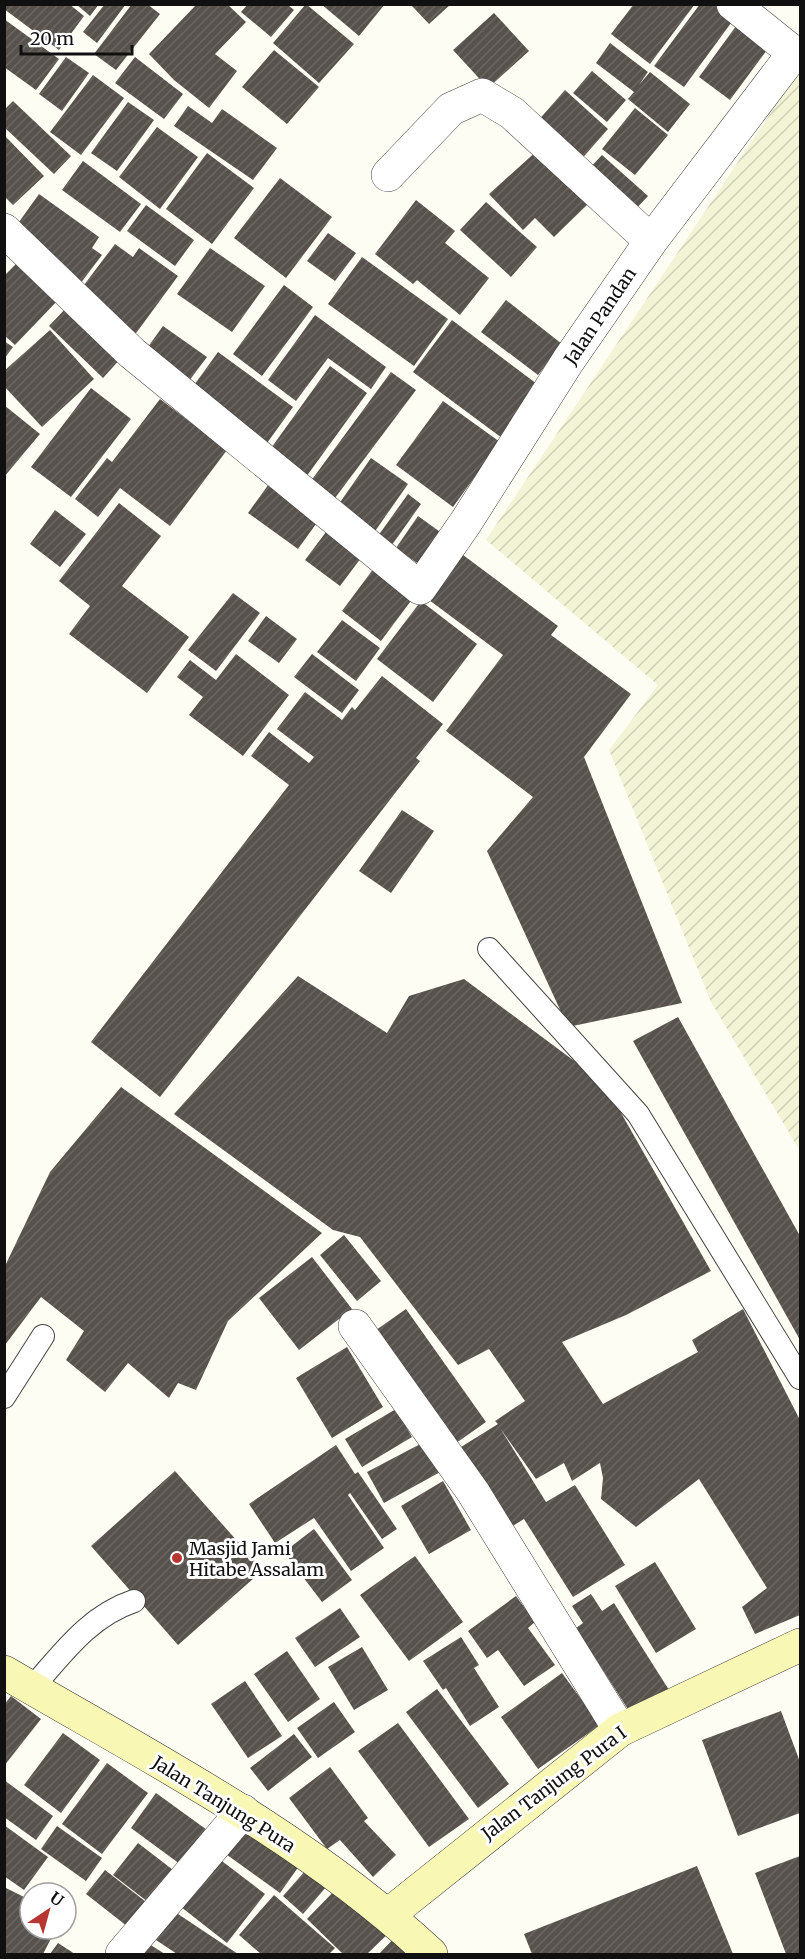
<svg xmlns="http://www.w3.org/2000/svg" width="805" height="1959" font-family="Merriweather,serif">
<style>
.farmland{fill:url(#farmland-furrows)}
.building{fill:url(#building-hatch)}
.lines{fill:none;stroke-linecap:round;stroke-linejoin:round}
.lane-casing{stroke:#434343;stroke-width:24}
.street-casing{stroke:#434343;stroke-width:34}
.secondary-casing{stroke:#323232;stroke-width:34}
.lane{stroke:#fff;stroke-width:22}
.street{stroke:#fff;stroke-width:33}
.secondary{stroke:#f9f7b4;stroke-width:33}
.poi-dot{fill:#b73631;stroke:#fff;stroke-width:2}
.labels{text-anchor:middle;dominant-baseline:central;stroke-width:6;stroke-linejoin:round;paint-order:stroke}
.street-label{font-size:18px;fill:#101010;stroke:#fff}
.poi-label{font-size:18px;fill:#101010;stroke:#fff;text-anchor:start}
</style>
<defs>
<pattern id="farmland-furrows" width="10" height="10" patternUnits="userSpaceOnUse" patternTransform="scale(1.5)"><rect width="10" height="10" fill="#f3f3d5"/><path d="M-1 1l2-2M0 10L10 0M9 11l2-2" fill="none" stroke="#cfcfb6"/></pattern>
<pattern id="building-hatch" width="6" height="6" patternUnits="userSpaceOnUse" patternTransform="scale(1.5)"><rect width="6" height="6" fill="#58524d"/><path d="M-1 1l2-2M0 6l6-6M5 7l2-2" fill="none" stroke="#6b6662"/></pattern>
</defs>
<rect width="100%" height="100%" fill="#fefdf4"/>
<path class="farmland" d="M800 69V1151L711 1002 609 750 658 685 486 540Z"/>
<path class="building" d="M4 4H69L84 16 59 50 4 9Z
M76 4H99L90 16Z
M105 4H126L97 43 83 32Z
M132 4H147L160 14 116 70 94 54Z
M197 4H227L246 22 215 54 237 71 209 108 174 80 149 54Z
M306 4 354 44 319 83 273 43Z
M321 4H385L359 36Z
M414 4H451L429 24 412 6Z
M634 4H695L650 64 611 34Z
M700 4H715L734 19 684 87 654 66Z
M247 5H288L294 10 271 37 241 12Z
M494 13 529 51 488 88 453 50Z
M4 19 59 59 36 90 4 67Z
M739 22 770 46 730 100 699 77Z
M610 43 648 72 639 85 650 72 690 104 668 132 628 99 634 92 596 63Z
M274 50 319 87 287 124 242 87Z
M66 57 89 73 62 111 39 94Z
M135 57 183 94 164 119 115 83Z
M592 71 626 100 607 122 573 93Z
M93 75 124 98 81 155 50 132Z
M565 90 608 129 579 162 536 123Z
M13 101 71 156 54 174 4 127V110Z
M128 102 154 120 117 171 91 153Z
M188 106 212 123 222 109 277 148 253 180 174 126Z
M635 108 668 135 635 175 602 149Z
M157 127 198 157 160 209 119 177Z
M4 135 44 176 13 205 4 196Z
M539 149 589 203 554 237 535 218 523 230 489 194Z
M207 153 254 188 212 244 166 209Z
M602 155 648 196 632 213 586 172Z
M83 161 141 204 120 232 62 190Z
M280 178 332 217 286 278 234 238Z
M39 194 99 237 92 248 102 255 77 288 62 277 69 269 14 229Z
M416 200 455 231 445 243 489 278 460 315 417 280 413 284 375 254Z
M486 202 537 247 511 277 460 230Z
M146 205 194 240 175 266 127 231Z
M328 233 356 253 335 281 307 261Z
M115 244 133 257 139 248 178 276 134 336 81 289Z
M210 248 265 286 232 332 177 294Z
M362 257 448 319 414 366 328 304Z
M20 260 60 298 15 345 4 335V276Z
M284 285 313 307 262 376 233 354Z
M506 300 562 344 538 375 481 332Z
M68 306 122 357 103 378 49 326Z
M315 315 386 367 371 389 328 358 296 401 268 380Z
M452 320 541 387 502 438 413 372Z
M163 326 207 357 183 389 140 358Z
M50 330 94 379 42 427 4 386V371Z
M4 341 13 347 4 359Z
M218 352 293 407 262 450 187 395Z
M330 366 367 393 306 477 269 451Z
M391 372 416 390 329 506 305 489Z
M91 388 131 419 71 497 31 467Z
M160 399 227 450 170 526 120 488 98 517 75 499 107 458 112 462Z
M443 401 500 442 453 507 396 465Z
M4 405 40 434 4 477Z
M371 458 408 484 371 537 334 511Z
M271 481 321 517 298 549 248 513Z
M408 494 421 504 387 552 373 543Z
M119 503 161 536 122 586 189 637 147 693 69 634 90 606 59 581Z
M55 510 86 534 60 567 30 544Z
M418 516 443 534 420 565 396 548Z
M326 532 361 558 340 586 305 560Z
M459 552 558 626 551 635 631 694 584 757 682 1003 568 1027 487 851 533 797 446 731 503 655 425 597Z
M374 568 413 598 381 641 342 611Z
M233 593 260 613 216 671 188 650Z
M421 601 477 644 433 702 377 659Z
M266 616 297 639 279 663 248 641Z
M342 620 380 648 356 681 317 652Z
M236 654 289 695 243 756 189 715 203 697 177 677 190 660 216 680Z
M312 654 359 690 342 713 294 677Z
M382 676 443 724 416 758 420 761 160 1097 91 1042 289 785 251 756 269 732 309 763 314 757 277 729 305 692 342 720 352 707 355 710Z
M402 810 434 831 391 893 359 871Z
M298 976 387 1033 409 996 464 979 604 1083 711 1271 626 1315 562 1342 603 1404 698 1352 692 1340 743 1309 800 1420V1615L755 1634 742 1607 767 1588 699 1479 636 1527 601 1499 603 1478 600 1463 572 1481 564 1463 536 1479 500 1428 546 1502 575 1485 625 1565 573 1597 524 1519 511 1527 461 1447 498 1424 495 1421 525 1401 489 1349 458 1365 360 1237 333 1230 174 1114Z
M678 1017 800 1236V1340L633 1041Z
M121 1087 322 1233 228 1321 196 1390 178 1383 169 1398 128 1363 105 1392 66 1360 84 1331 41 1297 5 1345V1266L50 1172Z
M344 1235 381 1281 357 1301 320 1255Z
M312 1257 352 1309 299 1350 259 1298Z
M406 1309 486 1422 449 1448 369 1335Z
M347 1347 383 1407 332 1438 296 1378Z
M396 1409 412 1437 362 1467 345 1439Z
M426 1441 442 1471 384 1503 367 1472Z
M336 1445 355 1474 358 1472 397 1529 382 1539 350 1493 348 1495 384 1548 351 1571 314 1518 275 1543 249 1504Z
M175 1471 263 1570 178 1645 91 1546Z
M443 1481 471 1530 429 1554 401 1506Z
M314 1529 352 1580 322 1602 284 1552Z
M415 1556 463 1622 409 1661 360 1595Z
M655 1562 696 1629 656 1653 615 1586Z
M591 1594 602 1611 614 1603 669 1690 631 1714 576 1628 583 1623 572 1606Z
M516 1596 535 1622 528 1628 555 1665 524 1686 498 1650 487 1658 468 1631Z
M340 1608 360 1637 315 1667 295 1638Z
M461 1637 479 1665 474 1668 499 1707 470 1726 446 1688 443 1690 423 1661Z
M362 1647 388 1690 354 1710 328 1667Z
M287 1651 320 1699 288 1722 254 1674Z
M562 1673 600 1725 538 1769 501 1717Z
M245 1681 282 1736 248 1758 211 1704Z
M437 1689 509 1784 478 1808 406 1712Z
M11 1696 41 1719 4 1766V1705Z
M334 1702 355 1732 318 1758 297 1728Z
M781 1711 800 1762V1813L738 1836 702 1740Z
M398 1723 469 1819 429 1847 358 1751Z
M63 1733 100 1760 61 1813 24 1785Z
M294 1734 312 1757 268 1791 250 1768Z
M107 1763 148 1793 102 1854 62 1824Z
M330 1767 368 1818 364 1821 396 1855 373 1877 340 1840 327 1849 289 1798Z
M4 1780 53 1816 36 1840 4 1817Z
M156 1793 214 1835 188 1870 131 1828Z
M248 1818 304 1859 280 1893 223 1852Z
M4 1825 48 1857 24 1890 4 1876Z
M57 1826 102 1858 86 1881 41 1849Z
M138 1843 177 1873 152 1905 113 1875Z
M214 1855 265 1894 227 1943 176 1903Z
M800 1856V1954H786L755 1873Z
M313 1862 333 1879 303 1914 283 1896Z
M697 1866 733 1954H532L524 1934Z
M105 1870 150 1905 132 1930 86 1894Z
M340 1885 389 1933 367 1954H343L307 1919Z
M4 1887 30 1900V1929H56L43 1954H10L4 1952Z
M274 1895 335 1948 329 1954H261L239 1935Z
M169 1908 238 1954H177L150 1936Z
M397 1935 418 1954H379Z
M141 1939 165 1954H131Z
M58 1943 75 1954H50Z"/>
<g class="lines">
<g class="lane-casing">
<path id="lane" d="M489 949 638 1114 800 1378
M4 1397 43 1336
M32 1688C63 1653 89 1616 134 1601"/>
</g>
<g class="street-casing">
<path id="street" d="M733 4 794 53 800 52
M388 175 451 109 482 95 512 113 651 241
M4 230 132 353 420 588 466 522 568 361 651 241 794 53
M355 1326 473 1492 620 1730
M122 1954 243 1811"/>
</g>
<g class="secondary-casing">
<path id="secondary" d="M4 1672C151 1758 306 1837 431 1954
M388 1915 620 1730 800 1645"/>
</g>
<use href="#lane" class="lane"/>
<use href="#street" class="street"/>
<use href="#secondary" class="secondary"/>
</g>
<circle class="poi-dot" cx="177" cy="1558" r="6"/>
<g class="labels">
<g class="street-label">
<text transform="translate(600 316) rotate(-56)">Jalan Pandan</text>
<text transform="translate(554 1783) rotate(-37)">Jalan Tanjung Pura I</text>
<text transform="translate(224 1804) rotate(32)">Jalan Tanjung Pura</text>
</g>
<g class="poi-label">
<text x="189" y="1548">Masjid Jami<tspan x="189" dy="21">Hitabe Assalam</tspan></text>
</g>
</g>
<rect width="805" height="1959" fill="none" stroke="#101010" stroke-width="12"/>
<g transform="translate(48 1911) rotate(36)"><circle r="28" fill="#ffffff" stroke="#9f9f9f" stroke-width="1.5"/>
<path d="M0-4.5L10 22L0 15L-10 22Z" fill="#b73631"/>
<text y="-9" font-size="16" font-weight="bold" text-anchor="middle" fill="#101010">U</text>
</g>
<path d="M21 45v9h111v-9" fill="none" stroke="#101010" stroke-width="3"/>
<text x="30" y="45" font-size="18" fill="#101010" stroke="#ffffff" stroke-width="4.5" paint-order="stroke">20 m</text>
</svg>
